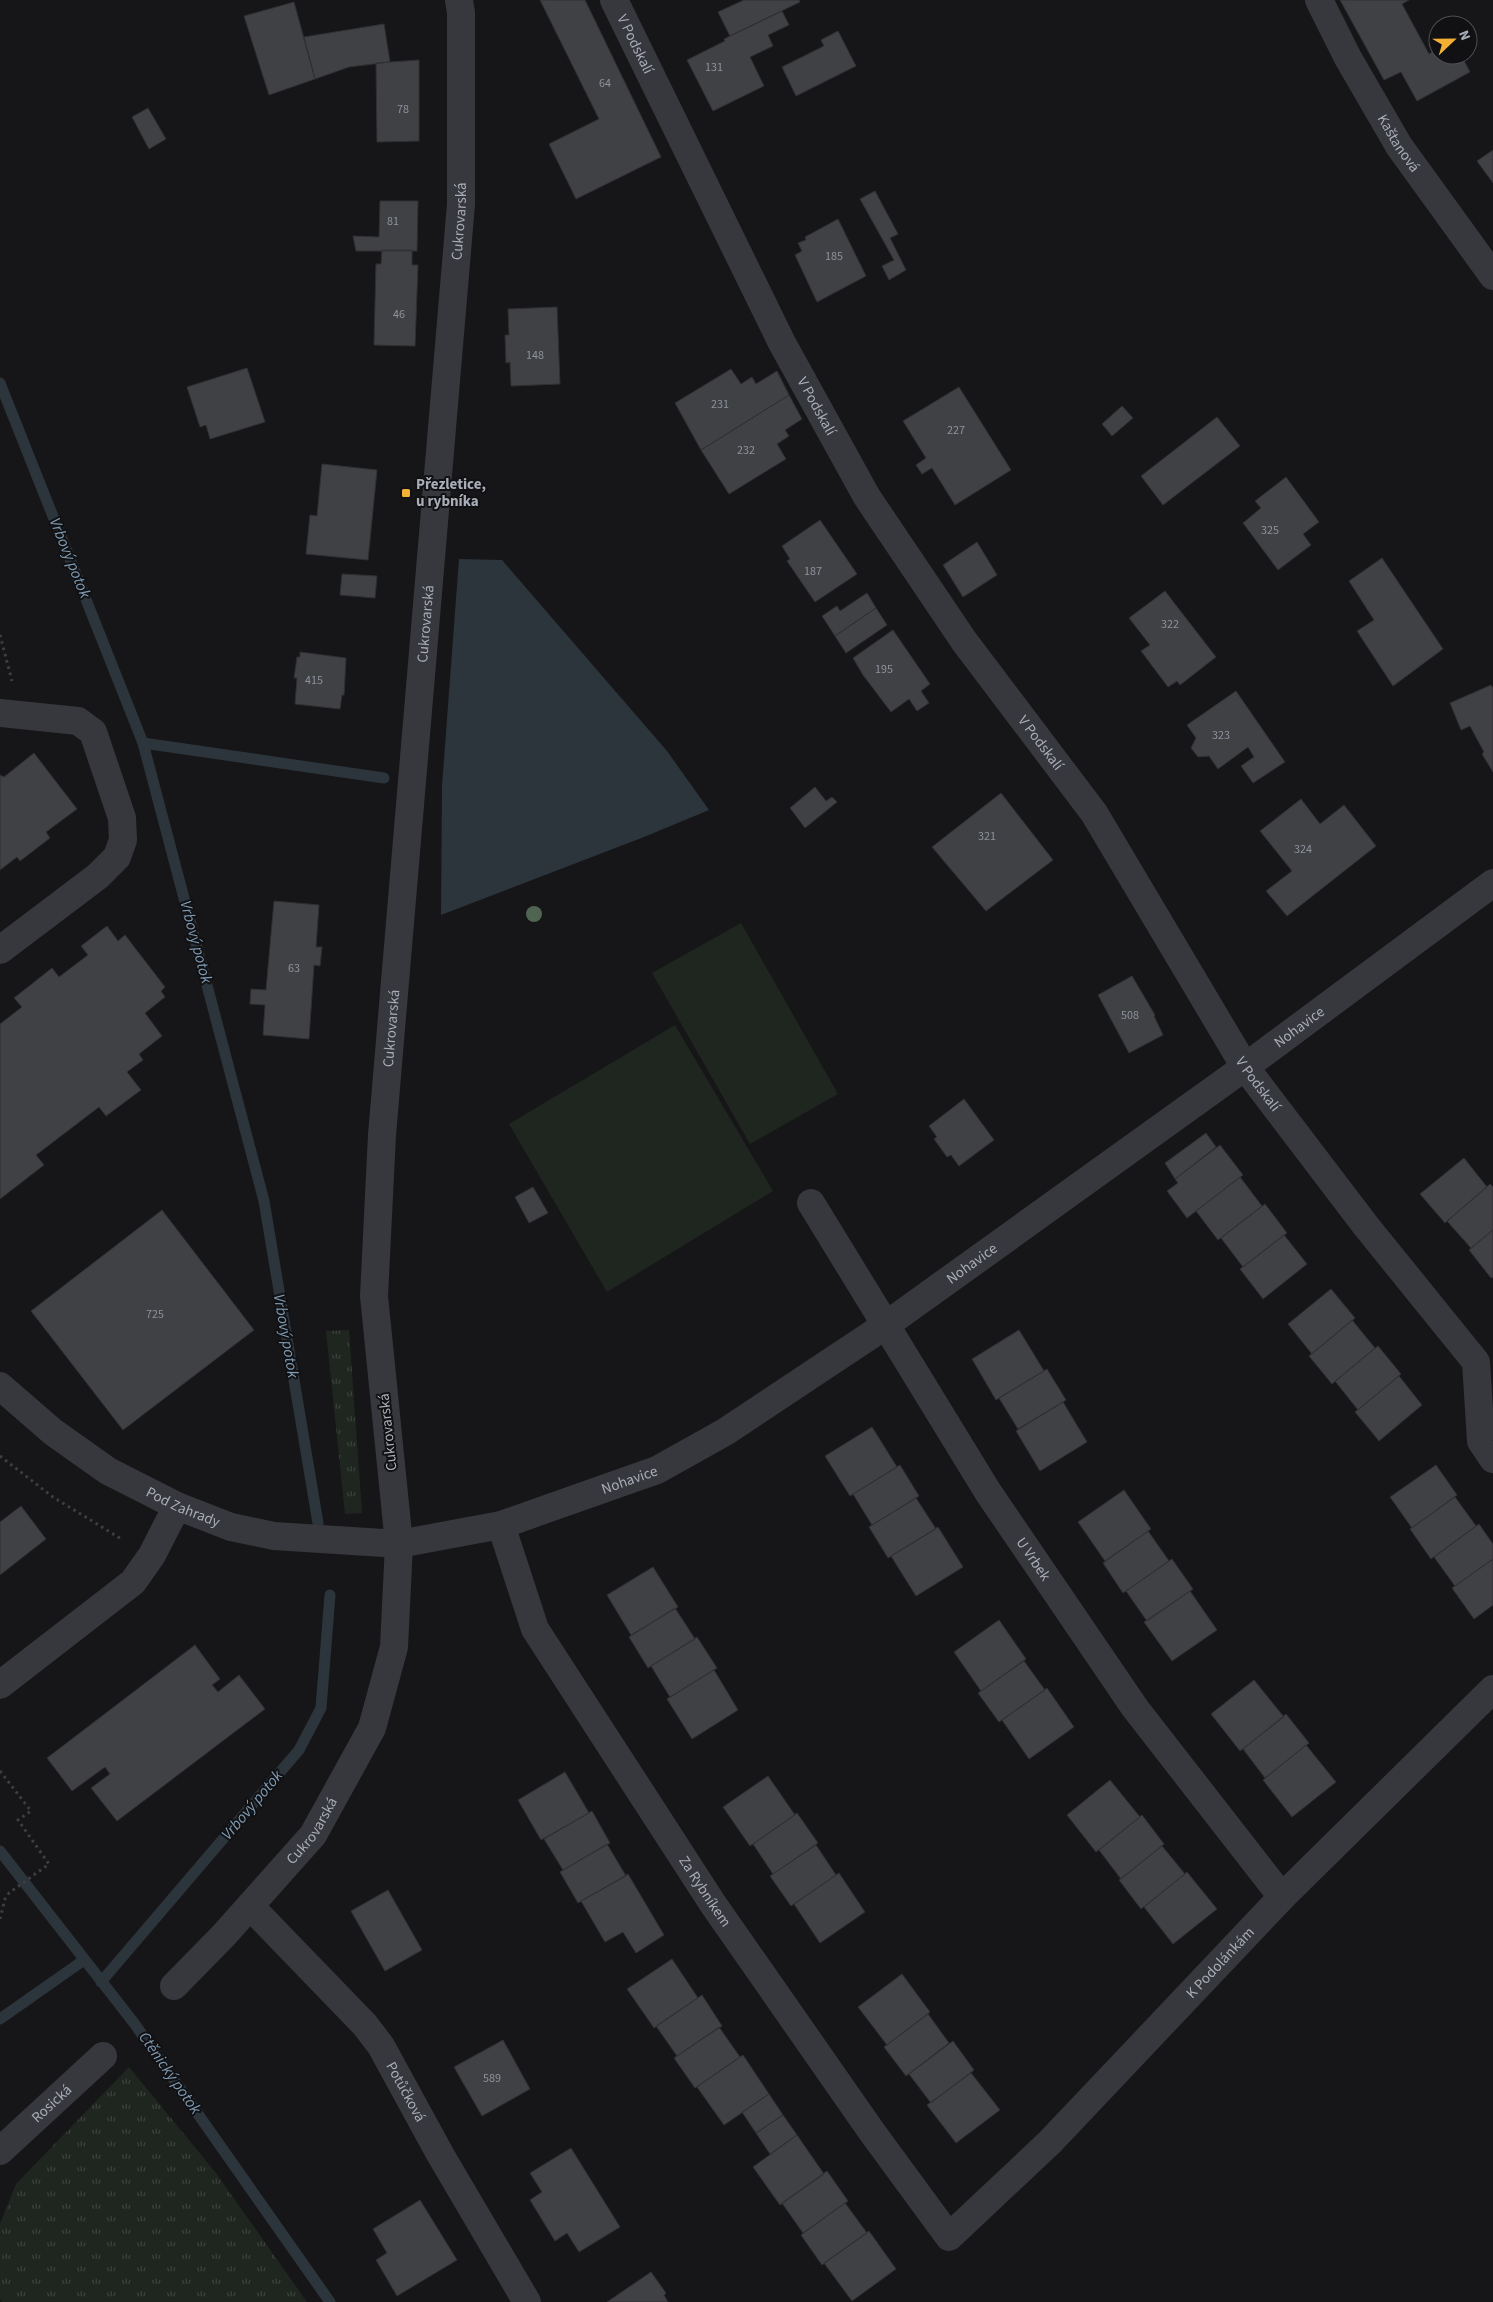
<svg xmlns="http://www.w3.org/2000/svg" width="1493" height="2302" font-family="'Source Sans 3',sans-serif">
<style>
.grass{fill:url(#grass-tufts)}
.pitch{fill:#1e261f}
.water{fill:#2c353c}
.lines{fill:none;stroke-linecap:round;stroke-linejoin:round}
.stream{stroke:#2c353c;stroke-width:11}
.building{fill:#404145;stroke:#303034}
.path{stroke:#3d3f44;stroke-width:3;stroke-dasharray:2.5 4;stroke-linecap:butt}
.minor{stroke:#37383d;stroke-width:28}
.tree{fill:#506452}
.poi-dot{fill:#f2b134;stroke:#111113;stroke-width:2}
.labels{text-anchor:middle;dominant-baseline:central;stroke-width:4;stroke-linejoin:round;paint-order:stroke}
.number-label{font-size:12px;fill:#8e929b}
.street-label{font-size:15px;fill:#a8adb8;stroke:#111113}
.poi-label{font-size:15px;font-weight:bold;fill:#a8adb8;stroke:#111113;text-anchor:start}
.water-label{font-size:16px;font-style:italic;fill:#7f9bb3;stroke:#111113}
</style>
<defs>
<pattern id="grass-tufts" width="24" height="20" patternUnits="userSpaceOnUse" patternTransform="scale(1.25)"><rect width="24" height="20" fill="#1e261f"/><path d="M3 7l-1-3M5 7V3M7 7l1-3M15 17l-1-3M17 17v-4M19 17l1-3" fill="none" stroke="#3c433d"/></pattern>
</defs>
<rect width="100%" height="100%" fill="#161618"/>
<path class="grass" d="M349 1330 362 1513 345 1514 326 1331Z
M129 2067 216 2173 307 2302H2L0 2298V2224L16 2184Z"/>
<path class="pitch" d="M741 923 838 1094 750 1144 652 973Z
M675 1025 773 1191 607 1292 509 1124Z"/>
<path class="water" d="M459 559 502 560 667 751 709 810 644 837 441 915 442 786Z"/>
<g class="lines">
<path class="stream" d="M0 383 143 743 264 1201 318 1523
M143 743 384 778
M0 1851 134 2023 330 2302
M101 1982 299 1750 321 1708 330 1595
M0 2019 84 1960"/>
</g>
<path class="building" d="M540 0H585L661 157 576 199 549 144 599 119Z
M744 0H799L800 2 730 36 718 12Z
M1340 0H1409L1402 4 1429 54 1438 48V55H1461L1470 72 1417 101 1401 72 1384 80Z
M294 2 315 79 269 95 244 16Z
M782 11 789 25 768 35 773 46 750 57 764 86 713 111 687 60 725 41 724 39Z
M384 24 390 62 349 67 315 79 304 37Z
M838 31 856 66 796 96 782 67 824 46 821 40Z
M419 60V141L377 142 376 63Z
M148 108 166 139 149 149 132 117Z
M1493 150V183L1477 161Z
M875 191 898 234 890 238 906 270 889 280 882 266 894 260 860 199Z
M380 201H418L417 251H356L353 236 379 237Z
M838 219 866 276 817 302 795 255 802 251 798 243 806 240 805 237Z
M382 250H412V265H418L415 346 374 345 376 264H381Z
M557 307 560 384 511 386 510 362 506 363 505 335H509L508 309Z
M247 368 265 422 210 439 206 425 200 427 187 387Z
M731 369 741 384 752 377 756 384 777 371 789 395 701 450 675 403Z
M959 387 1011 470 955 505 932 468 922 474 916 465 926 458 903 421Z
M789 395 802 419 785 430 789 436 777 444 786 459 729 494 701 450Z
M1122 406 1133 418 1112 436 1102 424Z
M1217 417 1240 446 1163 505 1141 476Z
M322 464 377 470 368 560 306 554 310 515 317 516Z
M1286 477 1319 522 1303 534 1311 545 1278 570 1243 523 1261 508 1255 501Z
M820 520 857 574 815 602 787 561 790 559 782 546Z
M977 542 997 575 963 597 943 565Z
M1382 558 1443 649 1393 686 1357 631 1374 620 1349 581Z
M342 574 377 576 375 598 340 595Z
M1165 591 1216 657 1180 685 1177 681 1168 687 1141 651 1150 645 1129 618Z
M867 593 876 608 835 636 822 616 837 606 840 611Z
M876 608 887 625 846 653 835 636Z
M893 630 930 684 921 691 929 703 917 711 909 699 891 712 863 675 853 658Z
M300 652 346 658 344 695H342L340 709 295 704 297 678H294L297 657H300Z
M1491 685 1493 688V772L1482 754 1484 752 1470 726 1461 730 1450 703Z
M1236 691 1285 762 1253 783 1241 766 1254 757 1248 747 1218 769 1209 756 1198 757 1191 748 1196 738 1187 725Z
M34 753 77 809 46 832 50 838 20 861 17 857 0 870V775L4 777Z
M815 787 826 801 832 797 837 802 805 828 790 808Z
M1001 793 1053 860 986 911 932 847Z
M1301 799 1320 824 1344 805 1376 846 1287 916 1266 891 1292 871 1260 831Z
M274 901 319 905 316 947H322L320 966 314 965 309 1039 263 1035 265 1005 250 1004 251 989 266 990Z
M107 926 118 941 125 935 165 987 161 991 165 997 145 1013 162 1036 139 1054 143 1060 127 1072 141 1090 106 1116 99 1107 36 1155 44 1165 0 1199V1024L22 1007 14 998 52 968 59 977 88 955 81 946Z
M1132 976 1155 1015 1154 1016 1163 1035 1129 1053 1098 995Z
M964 1099 994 1140 959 1166 951 1155 947 1157 934 1139 937 1137 929 1126Z
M1206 1133 1216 1147 1175 1179 1165 1163Z
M1220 1145 1243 1175 1187 1218 1167 1191 1178 1183 1175 1179Z
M1464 1158 1487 1187 1445 1223 1420 1194Z
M1240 1177 1262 1206 1218 1240 1196 1211Z
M1490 1184 1493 1187V1230L1471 1248 1447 1221Z
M533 1187 548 1213 529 1223 515 1197Z
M1265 1204 1287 1233 1243 1267 1221 1238Z
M162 1210 254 1330 123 1430 31 1311Z
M1493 1230V1277L1491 1278 1469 1250Z
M1284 1235 1307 1264 1263 1299 1240 1269Z
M1331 1289 1355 1318 1312 1354 1288 1324Z
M1352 1320 1375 1348 1332 1384 1309 1356Z
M1019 1330 1044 1371 996 1400 972 1359Z
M1378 1346 1401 1374 1358 1410 1335 1381Z
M1047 1369 1066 1400 1018 1429 999 1398Z
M1399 1376 1422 1405 1379 1441 1355 1412Z
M1063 1402 1087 1442 1040 1471 1016 1431Z
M872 1427 897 1467 850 1496 825 1456Z
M900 1465 919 1496 872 1525 853 1494Z
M1436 1465 1457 1495 1412 1528 1390 1497Z
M1124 1490 1151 1529 1105 1561 1078 1522Z
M1455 1497 1476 1526 1431 1559 1410 1529Z
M916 1498 936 1529 888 1558 869 1527Z
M21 1506 46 1539 0 1575V1522Z
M1479 1524 1493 1544V1559L1455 1586 1434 1557Z
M938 1527 963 1567 916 1596 891 1556Z
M1148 1531 1169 1561 1123 1593 1103 1563Z
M1172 1559 1193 1589 1147 1621 1126 1591Z
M1493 1559V1605L1474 1619 1452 1588Z
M653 1567 678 1607 631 1635 607 1595Z
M1190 1591 1217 1630 1172 1661 1144 1622Z
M675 1608 695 1639 648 1668 629 1637Z
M999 1620 1026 1659 981 1691 954 1652Z
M697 1637 717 1668 670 1697 651 1666Z
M195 1645 220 1679 212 1685 218 1692 239 1675 265 1709 117 1821 91 1788 110 1774 105 1767 72 1791 47 1758Z
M1024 1661 1045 1690 999 1722 978 1693Z
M714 1670 738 1710 692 1739 667 1699Z
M1254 1680 1284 1717 1240 1751 1211 1714Z
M1047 1688 1074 1727 1029 1759 1002 1720Z
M1286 1714 1309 1743 1265 1778 1243 1749Z
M1306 1745 1336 1782 1292 1817 1263 1780Z
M565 1772 589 1813 541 1840 518 1800Z
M768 1776 795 1815 750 1846 723 1807Z
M1110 1780 1140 1817 1096 1852 1067 1815Z
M592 1811 610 1843 563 1870 544 1839Z
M797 1813 818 1843 773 1874 753 1844Z
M1142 1815 1164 1844 1121 1879 1099 1850Z
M607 1844 626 1876 578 1903 560 1872Z
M816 1845 836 1875 791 1906 770 1876Z
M1162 1846 1185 1874 1141 1909 1119 1880Z
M1187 1872 1217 1909 1173 1944 1144 1907Z
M839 1873 865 1912 820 1943 794 1904Z
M628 1874 664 1935 636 1953 623 1932 605 1942 581 1901Z
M388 1890 422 1950 385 1971 351 1911Z
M672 1959 698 1998 654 2028 627 1989Z
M902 1974 930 2012 887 2045 858 2007Z
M702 1995 722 2026 677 2056 656 2026Z
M928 2014 949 2043 906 2076 884 2047Z
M719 2027 740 2057 695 2088 674 2058Z
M503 2040 530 2089 482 2116 454 2067Z
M953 2041 974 2070 931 2103 909 2074Z
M743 2055 769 2094 724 2125 697 2087Z
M971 2073 1000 2110 956 2143 927 2105Z
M769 2094 783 2115 756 2133 742 2112Z
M783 2115 797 2135 770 2154 756 2133Z
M797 2135 824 2174 780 2205 753 2167Z
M571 2148 620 2227 579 2252 567 2233 555 2241 530 2200 542 2192 530 2173Z
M827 2171 848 2201 803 2233 782 2203Z
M420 2200 457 2260 397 2296 376 2260 387 2253 373 2229Z
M845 2203 867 2233 822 2265 801 2235Z
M869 2231 896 2269 852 2301 824 2263Z
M651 2272 666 2293 664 2295 668 2302H607Z"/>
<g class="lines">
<path class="path" d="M0 635 12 681
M0 1456 53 1497 123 1540
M0 1771 31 1811 18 1820 49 1864 9 1893 5 1899 0 1919"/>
<g class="minor">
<path id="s1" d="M614 0 782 343 867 497 964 641 1094 813 1245 1067 1366 1226 1476 1362 1481 1441 1493 1459"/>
<path id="s2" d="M1319 0 1348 58 1399 146 1493 276"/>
<path d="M0 713 78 721 93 732 122 818 123 840 117 857 98 876 0 950"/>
<path id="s3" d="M811 1203 988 1492 1135 1708 1282 1897"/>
<path id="s4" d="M0 1386 53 1432 108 1471 177 1506 231 1527 274 1536 399 1544 501 1525 657 1470 725 1432 886 1325 1245 1067 1493 883"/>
<path id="s5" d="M501 1525 535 1629 713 1904 872 2132 949 2237 1050 2142 1282 1897 1493 1689"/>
<path d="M0 1685 133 1582 152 1555 177 1506"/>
<path id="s6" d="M250 1906 365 2025 381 2046 440 2154 527 2302"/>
<path id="s7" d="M174 1986 224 1935 313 1835 372 1728 394 1647 399 1544 374 1296 382 1135 461 204V13L459 0"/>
<path id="s8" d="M0 2151 103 2056"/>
</g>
</g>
<circle class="tree" cx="534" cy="914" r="8"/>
<rect class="poi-dot" x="401" y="488" width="10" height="10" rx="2.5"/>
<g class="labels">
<g class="number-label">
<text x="714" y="67">131</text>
<text x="605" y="83">64</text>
<text x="403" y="109">78</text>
<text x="393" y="221">81</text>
<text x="834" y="256">185</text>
<text x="399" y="314">46</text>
<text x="535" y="355">148</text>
<text x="720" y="404">231</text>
<text x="956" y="430">227</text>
<text x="746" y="450">232</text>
<text x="1270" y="530">325</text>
<text x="813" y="571">187</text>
<text x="1170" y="624">322</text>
<text x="884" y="669">195</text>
<text x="314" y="680">415</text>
<text x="1221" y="735">323</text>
<text x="987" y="836">321</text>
<text x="1303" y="849">324</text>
<text x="294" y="968">63</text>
<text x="1130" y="1015">508</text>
<text x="155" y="1314">725</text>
<text x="492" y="2078">589</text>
</g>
<g class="street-label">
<text stroke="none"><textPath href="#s1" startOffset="49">V Podskalí</textPath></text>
<text stroke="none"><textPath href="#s2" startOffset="164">Kaštanová</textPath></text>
<text stroke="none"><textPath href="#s7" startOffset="1842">Cukrovarská</textPath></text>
<text stroke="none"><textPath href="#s1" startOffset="454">V Podskalí</textPath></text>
<text stroke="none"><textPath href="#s7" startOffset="1438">Cukrovarská</textPath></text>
<text stroke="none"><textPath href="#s1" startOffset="859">V Podskalí</textPath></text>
<text stroke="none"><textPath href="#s4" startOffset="1492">Nohavice</textPath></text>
<text stroke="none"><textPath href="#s7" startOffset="1032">Cukrovarská</textPath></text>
<text stroke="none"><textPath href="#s1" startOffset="1264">V Podskalí</textPath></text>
<text stroke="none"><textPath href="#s4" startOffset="1088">Nohavice</textPath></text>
<text transform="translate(388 1432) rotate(-96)">Cukrovarská</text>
<text stroke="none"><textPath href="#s4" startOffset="682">Nohavice</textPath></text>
<text stroke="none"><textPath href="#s4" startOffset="221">Pod Zahrady</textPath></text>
<text stroke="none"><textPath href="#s3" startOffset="420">U Vrbek</textPath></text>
<text stroke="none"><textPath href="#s7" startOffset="208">Cukrovarská</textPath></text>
<text stroke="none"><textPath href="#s5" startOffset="422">Za Rybníkem</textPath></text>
<text stroke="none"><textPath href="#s5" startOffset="1231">K Podolánkám</textPath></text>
<text stroke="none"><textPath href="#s6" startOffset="244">Potůčková</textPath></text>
<text stroke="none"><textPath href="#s8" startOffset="70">Rosická</textPath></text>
</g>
<g class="poi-label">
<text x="416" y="484">Přezletice,<tspan x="416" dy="17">u rybníka</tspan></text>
</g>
<g class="water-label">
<text transform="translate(70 558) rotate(68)">Vrbový potok</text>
<text transform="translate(196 942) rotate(75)">Vrbový potok</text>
<text transform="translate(286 1336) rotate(80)">Vrbový potok</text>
<text transform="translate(252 1805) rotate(-50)">Vrbový potok</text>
<text transform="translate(170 2073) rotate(55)">Ctěnický potok</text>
</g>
</g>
<g transform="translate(1453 40) rotate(68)"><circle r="24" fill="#111113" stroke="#4d4f55"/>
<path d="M0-4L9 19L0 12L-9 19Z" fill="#f2b134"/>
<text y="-8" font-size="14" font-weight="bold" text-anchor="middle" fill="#a8adb8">N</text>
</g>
</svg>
